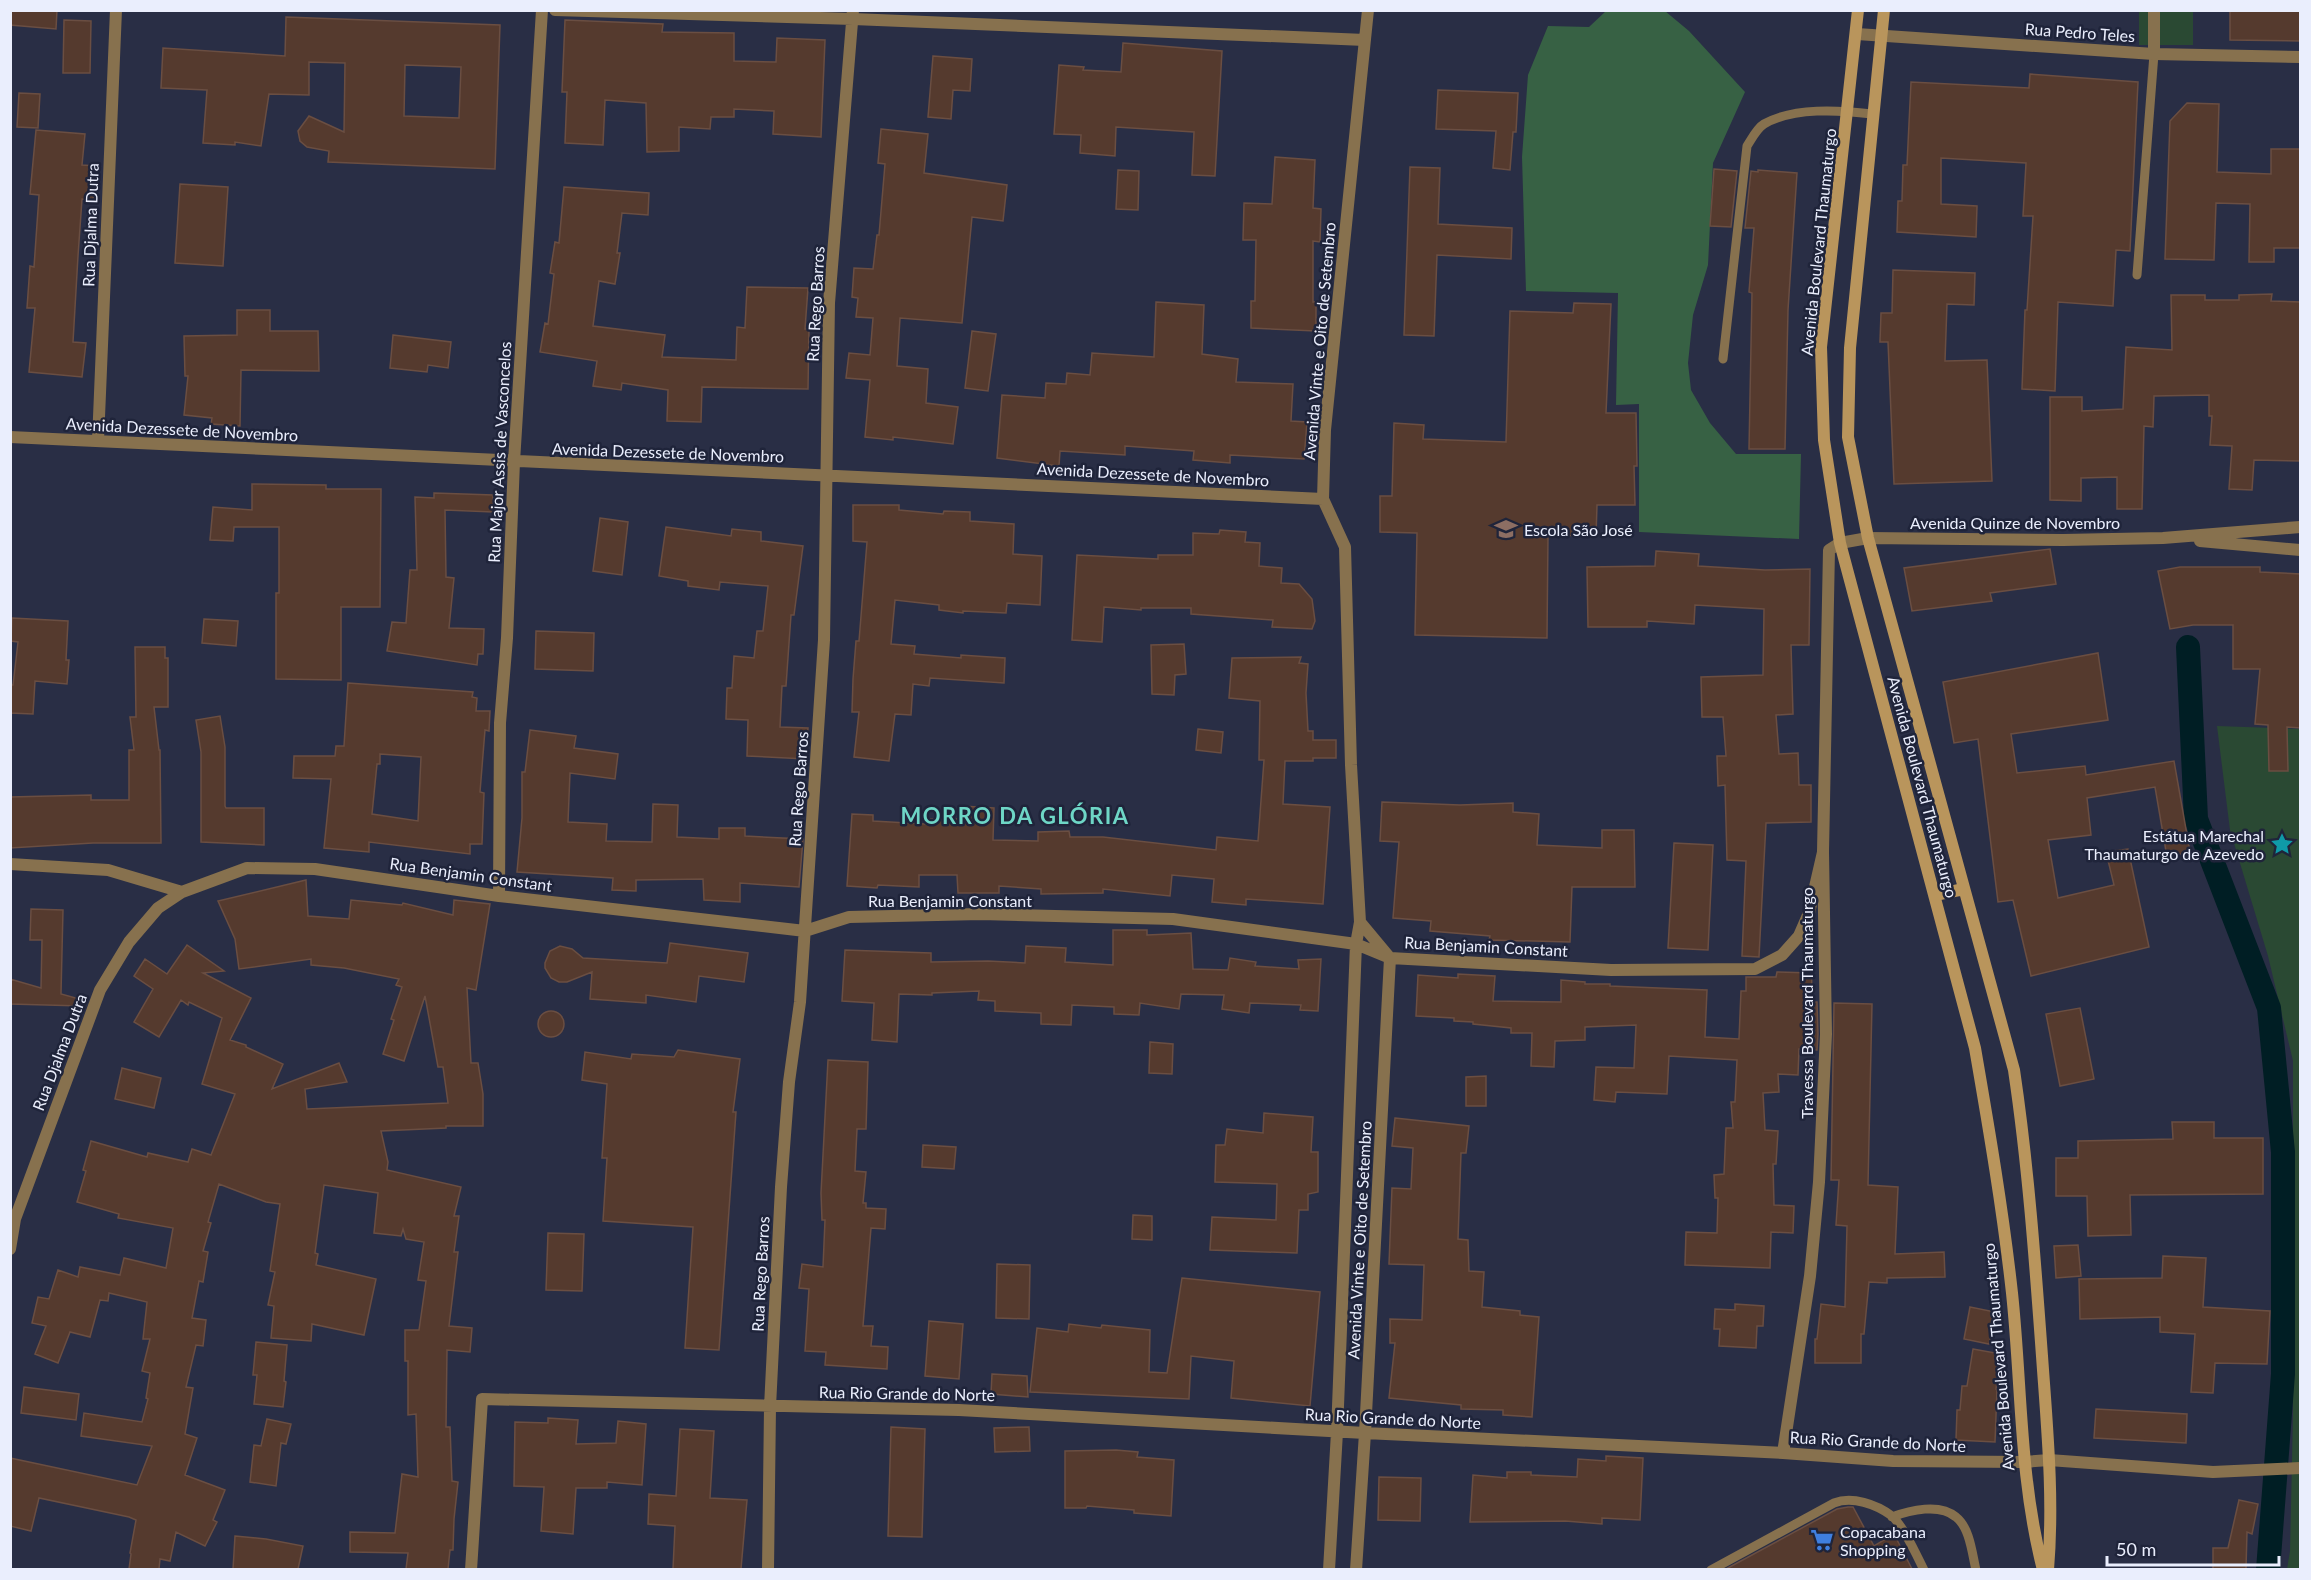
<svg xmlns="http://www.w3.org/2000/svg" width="2311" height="1580" font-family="Lato,sans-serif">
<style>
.green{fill:#2a4933}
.forest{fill:#376144}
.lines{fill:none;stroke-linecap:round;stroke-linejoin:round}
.canal{stroke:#001e24;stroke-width:24}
.building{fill:#553a2e;stroke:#6a4e42;stroke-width:1.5;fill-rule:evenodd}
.lane{stroke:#87714e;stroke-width:9}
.street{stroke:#87714e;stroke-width:12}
.secondary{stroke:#b9955c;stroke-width:12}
.labels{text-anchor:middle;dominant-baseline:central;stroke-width:5;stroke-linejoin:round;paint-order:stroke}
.street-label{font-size:16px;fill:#eaeefd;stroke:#1f243a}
.poi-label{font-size:16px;fill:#eaeefd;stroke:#1f243a;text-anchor:start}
.district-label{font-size:22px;font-weight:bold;letter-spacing:1.5px;fill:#6ed6c6;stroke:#1f243a}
</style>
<rect width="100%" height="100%" fill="#292e45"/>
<path class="green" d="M2139 11H2193V45H2139Z
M2217 726 2300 729 2299 1569H2287L2290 1551 2293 1415V1061L2268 956 2230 830Z"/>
<path class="forest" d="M1606 11H1665L1689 31 1745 92 1713 163 1708 265 1693 315 1688 363 1691 390 1710 423 1736 454H1801L1799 539 1639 532V404L1616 405 1618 293 1526 291 1522 157 1528 75 1548 26 1589 27Z"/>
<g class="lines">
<path class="canal" d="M2188 647 2196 819 2269 1008 2283 1152V1374L2268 1570"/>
</g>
<path class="building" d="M10 10H57L56 29 10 25Z
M2230 10H2301V41L2230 40Z
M286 17 500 25 495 169 328 162 329 151 307 147 300 141 298 131 309 116 344 132 345 63 309 62V95L269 94 261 146 235 142V145L203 143 207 90 161 88 163 48 285 56ZM405 65 461 67 459 118 404 116Z
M64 20 91 21 90 73H63Z
M565 20 663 24 662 32 734 33V61L776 62 777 38 825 40 821 137 773 134 774 111 734 109V117H711L710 129 679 127V151L647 152 646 103 605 100 603 145 565 143 567 92H562Z
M1123 43 1222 51 1215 176 1192 175 1194 132 1116 127 1115 156 1080 153 1081 135 1054 134 1059 65 1084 67 1083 70 1121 72Z
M933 56 972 59 970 91 953 90 951 119 928 117Z
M2030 74 2138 82 2130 251 2116 250 2113 306 2058 302 2055 391 2022 389 2025 310H2027L2033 216H2023L2026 163 1941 158V204L1977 206 1976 237 1897 232 1898 201H1902L1903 165H1907L1911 82 2029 88Z
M1438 90 1518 93 1516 132H1513L1510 170 1493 168 1496 131 1436 129Z
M19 93 40 94 38 128 17 127Z
M2187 103 2219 104 2217 172 2271 174V149H2301V248H2274V262H2249L2250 204 2216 203 2214 260 2165 259 2170 121Z
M881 129 928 134 924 173 1007 185 1003 221 972 217 962 323 900 318 897 366 928 369 926 403 958 407 953 444 893 437V440L865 437 870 380 846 378 849 353 870 355 873 318 856 317 858 298 852 297 854 268 873 269 877 235H879L885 164 878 163Z
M36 130 85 134 82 165 97 166 93 200 82 199 78 256 73 342 86 343 82 377 29 372 35 308H27L30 266 34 267 39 195 30 194Z
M1275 157 1315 160 1313 208 1321 209 1320 242 1313 241V302H1316V331L1251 328V301H1255L1256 240H1243L1244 203 1272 204Z
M1410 167 1440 168 1438 224 1512 228 1511 259 1437 255 1434 336 1404 335Z
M1714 169 1737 171 1731 227 1710 226Z
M1118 170 1139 171 1138 210 1116 209Z
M1758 170 1797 173 1788 310 1785 449H1749L1752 293 1749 292 1754 228H1745L1751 171 1758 172Z
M180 184 228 187 223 266 175 263Z
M564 187 649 193 648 215 622 213 617 253H620L615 284 599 281 593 326 665 335 662 357 736 360 737 327 745 328 747 287 808 288 805 329H809L808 389 702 387 701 422 667 421 668 390 622 383 621 390 593 386 597 361 540 352 545 323 548 324 554 274 550 273 555 242 559 243Z
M1893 270 1975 273 1974 305 1947 304 1945 361 1987 360 1992 481 1894 484 1888 342H1880L1881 313H1892Z
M2272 294 2271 301 2301 302V461L2254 460 2252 490 2229 489 2232 446 2210 445 2212 416H2209V395L2154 396 2153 427 2144 426 2142 509H2117V477L2081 478V501L2050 500V397H2082V411L2123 409 2126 347 2172 350 2171 295H2205V300H2239V295Z
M1156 302 1204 305 1202 354 1238 359 1236 382 1293 384 1291 421 1307 422 1304 459 1230 455V463L1193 460 1194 451 1125 446V455L1060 451 1059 466 997 458 1002 395 1045 398 1046 383 1066 384 1067 373 1090 375 1092 353 1154 357Z
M1574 303 1611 304 1606 413H1636L1637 466H1634L1635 505H1597L1596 536 1548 535 1547 638 1415 635 1417 533 1380 532V496H1392L1394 423 1424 425 1423 439 1506 442 1510 311 1573 313Z
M237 310H270V331H318L319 371 241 370 240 426 211 424 212 418 184 415 188 376H185L184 336 237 335Z
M972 331 996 334 988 391 965 388Z
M393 335 451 342 448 368 428 365 427 372 390 368Z
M252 484 326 485V489H381L380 607H341V680L276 679V593H279V527H234L233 541 210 540 213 507 252 510Z
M434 493 493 495V512L445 510 446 577 454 578 449 628 484 629 483 654H478L477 665 387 651 392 622 406 623 410 570H417L415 497 434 498Z
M853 505H899V510L943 514 944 511 970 512V521L1014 524 1013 554 1042 556 1040 605 1007 603 1006 613 963 611V613L939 610V605L895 600 891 644 915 646 914 654 961 658V655L1005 658 1004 683 930 678 929 686 913 684 911 715 895 714 889 761 854 757 859 712H852L853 679 856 641H859L867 542 853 541Z
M600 518 628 522 622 575 593 571Z
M666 527 731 536 732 529 761 532V541L803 546 794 615H791L786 686H782L780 727 808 728 806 759 747 756 748 720 726 719 727 688H732L734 656 754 658 757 631H763L768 586 720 582 719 590 688 586V581L659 576Z
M1220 530 1246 532 1245 542 1260 543 1259 566 1282 568 1281 583 1299 584 1312 599 1315 621 1312 629 1272 627 1273 620 1191 614V608H1141V610L1104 607 1102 642 1072 640 1077 555 1158 559V555H1193V533L1219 534Z
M2050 549 2056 584 1990 593 1992 601 1912 611 1904 568Z
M1656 551 1699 554 1698 566 1765 570 1810 569 1809 645H1791L1793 714 1776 715 1779 754 1798 753 1799 785H1811V822L1766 823 1759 957 1742 956 1746 861 1727 860 1725 785 1718 786 1717 756H1726L1723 717H1702L1701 677 1763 675 1764 609 1695 605 1694 624 1647 621V627H1588L1587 567 1655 566Z
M2180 567H2260V572L2301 574V728L2287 727 2288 771H2269L2268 725 2255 724 2260 669H2233V625H2193L2170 629 2158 571Z
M12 618 68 621 66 660H69L67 684 35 681 33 714 10 713V685H13L18 642 11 641Z
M204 619 238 621 236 646 202 643Z
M536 631 594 633 593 671 535 669Z
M1184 644 1186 674 1175 675 1174 695 1152 694 1151 645Z
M135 647H165V658H168V707H154L159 750H160L161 843H93L10 848V797L91 795V800H129V750H134L130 717H136Z
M2098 653 2108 720 2011 734 2017 773 2085 766 2086 775 2174 761 2190 852 2167 857 2155 787 2087 798 2091 835 2048 840 2058 898 2114 885 2106 852 2128 849 2149 947 2031 976 2013 900 1998 902 1978 739 1954 743 1943 682Z
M1301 657 1299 663 1308 664 1306 693 1308 731H1313V740H1336V758H1313V761H1285L1283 804 1330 807 1323 904 1246 899V905L1212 902 1214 879 1172 875 1170 896 1103 889V893L1041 894V889L999 886V893H958L957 875H919V887L878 885 877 888 847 886 852 814 873 815V821L925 824V819H961L962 806 994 808 993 840 1038 841V832L1069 831 1070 837H1103L1216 850 1217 837 1258 841 1264 760H1259L1260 701 1229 698 1232 658Z
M348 683 473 692 472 697 477 698 476 711H490L489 731 485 730 480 792 484 793 482 844H470V854L369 842V852L324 848 331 779 293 778 294 756H335L336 746H344ZM380 754 421 757 418 821 372 814 377 764H380Z
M220 716 225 747V806L226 808H264V845L201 842V752L196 720Z
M1198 729 1223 732 1221 753 1196 750Z
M530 730 576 736 574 748 618 754 615 779 570 773 568 822 607 824 606 841 652 842 653 804 678 805 677 837 719 839V828H745V836L803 839 799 887 740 883V902L704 900 703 879 636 880V891L612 890 613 878 517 872 522 818V772H525Z
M1382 802 1460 805 1513 803V812L1539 814 1537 845 1602 848V830H1634L1635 887H1572L1570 942 1489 940 1490 936 1430 931 1431 921 1393 918 1399 842 1380 841Z
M1674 843 1713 845 1708 950 1668 948Z
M306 880 308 916 349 919 351 900 402 905 403 903 453 915 454 900 490 904 476 990 467 988 471 1063H478L483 1094V1126H446V1128L381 1131 388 1162 387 1170 461 1187 454 1216H459L454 1252H458L449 1326 472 1328 470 1352 447 1350 446 1427H450L452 1481 458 1482 454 1519 453 1550H450L448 1569H406L408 1553 350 1552V1532L395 1533 402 1474 418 1477 416 1414 408 1415V1361H405V1330H419L426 1281 418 1280 424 1242 406 1239 403 1229 401 1236 374 1233 378 1193 324 1185 315 1253 318 1254 316 1265 376 1279 364 1335 312 1324 311 1341 271 1338 274 1306 268 1305 275 1272 270 1271 280 1204 266 1202 219 1184 208 1222 211 1223 203 1251 208 1252 203 1282 199 1281 192 1318 206 1320 203 1346 196 1345 186 1387 193 1388 185 1434 197 1438 185 1475 225 1490 213 1520 217 1522 205 1546 176 1532 170 1561 160 1559 159 1569H129L131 1554 130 1553 136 1520 129 1517 39 1498 31 1531 10 1526V1458L137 1485 152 1446 81 1436 84 1413 142 1422 148 1399 146 1398 150 1373 142 1371 150 1339H143L147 1302 109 1293 108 1301 100 1300 90 1337 70 1332 58 1363 35 1354 46 1326 32 1323 38 1297 49 1299 58 1270 78 1277 80 1267 120 1275 124 1258 166 1268 173 1228 118 1218 119 1214 77 1202 86 1171 83 1170 91 1141 147 1157 148 1153 188 1162 192 1149 211 1155 235 1094 202 1084 222 1018 189 1002 188 1005 181 1000 159 1037 134 1022 153 989 134 976 145 959 167 974 187 945 224 971 203 973 251 998 230 1040 246 1045V1047L283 1064 272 1089 339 1063 347 1082 305 1089 307 1109 448 1103 443 1067H438L425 996 404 1061 383 1054 394 1020 391 1019 402 987 396 985 399 979 344 968 311 965V959L239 969 235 939 218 901Z
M31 909 63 910 61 994 83 1000 82 1006 10 1004V979L41 988 42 940H30Z
M1113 930H1147V935L1191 933 1193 969 1228 970 1230 958 1256 962 1255 966 1299 969 1298 960 1321 959 1318 1011 1300 1010 1301 1005 1250 1003 1249 1013 1222 1009 1224 995 1181 994 1179 1009 1140 1003 1139 1015 1114 1014V1007L1072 1005 1071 1025 1041 1024V1013L995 1011V1001L978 1000 979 991 932 993V995L899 994 897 1042 872 1040 874 1003 842 1001 845 950 931 953V962L988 961 1025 963 1026 946 1066 948 1065 962 1113 965Z
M670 943 748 953 744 982 699 976 696 1002 646 995V1003L590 999 592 972 567 982H559L551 978 545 968V963L550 951 560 946 572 949 583 958 667 963Z
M1777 972 1812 973 1811 1002H1817L1818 1034 1817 1050 1799 1049 1798 1075 1778 1074 1779 1092 1763 1093 1765 1130 1778 1131 1776 1164H1773L1774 1205 1794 1206 1793 1233 1771 1232 1770 1268 1685 1265 1686 1232 1717 1233 1718 1198H1715L1714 1175 1724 1174 1726 1128H1733L1731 1102H1735L1737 1060 1669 1056 1667 1094 1616 1092 1615 1102 1594 1100 1596 1067 1634 1068 1636 1025 1585 1027V1040L1555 1041 1554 1067 1531 1066 1532 1033H1511V1028L1473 1024V1022L1454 1021V1018L1416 1016 1418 975 1458 978V974L1495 976 1493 1001 1561 1002V980L1585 982V984H1610V986L1707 990 1705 1037 1739 1039 1741 991H1746V977H1776Z
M1834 1003 1872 1004 1868 1185 1898 1187 1895 1254 1944 1252 1945 1277 1887 1278V1283L1869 1282 1864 1334H1861V1363H1815V1339H1817L1821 1304 1845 1307 1847 1226 1836 1225 1839 1180H1831Z
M2080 1008 2094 1079 2060 1086 2046 1014Z
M538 1024a13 13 0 1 1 26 0a13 13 0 1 1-26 0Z
M1150 1042 1173 1044 1172 1074 1149 1073Z
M678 1050 740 1059 733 1112H736L719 1350 685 1348 693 1227 603 1221 607 1158H602L607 1084 582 1080 585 1052 631 1059 632 1054 674 1057Z
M828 1060 868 1062 866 1129H857L855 1171 866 1172 863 1203H866V1208L886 1209 885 1229 871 1228 863 1326H873L871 1346 888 1347 887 1369 825 1365 826 1352 805 1351 809 1289 799 1288 802 1264 823 1267 825 1220H822L821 1193Z
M122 1068 161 1078 154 1108 115 1099Z
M1486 1076V1106H1466V1077Z
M1264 1113 1313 1117 1311 1152H1318V1192L1308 1194V1210H1299L1297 1253 1210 1250 1212 1217 1276 1220 1277 1184 1215 1182 1216 1145H1225L1227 1129 1263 1133Z
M1395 1118 1469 1126 1466 1153H1461L1458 1239 1468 1240 1469 1271 1484 1272 1482 1307 1520 1311V1315L1539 1317 1532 1417 1503 1415V1410L1461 1409V1405L1389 1398 1395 1343H1390V1319L1422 1320 1424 1265 1389 1264 1392 1188 1411 1189 1413 1148 1392 1146Z
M2172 1122H2214V1138H2263V1194L2130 1195 2131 1235 2088 1236 2087 1196H2056V1158H2078V1141L2173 1139Z
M923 1145 956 1147 954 1169 922 1167Z
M1133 1215 1152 1216V1240L1132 1239Z
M548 1233 584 1234 582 1291 546 1290Z
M2078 1245 2081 1276 2056 1278 2054 1246Z
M2163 1256 2206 1258 2203 1307 2270 1311 2267 1364 2215 1363 2213 1393 2191 1392 2195 1334 2160 1332V1317L2080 1319 2079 1279 2162 1278Z
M997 1264 1030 1265 1029 1319 996 1318Z
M1182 1278 1320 1292 1310 1406 1231 1398 1234 1361 1191 1356 1189 1399 1030 1392 1037 1328 1068 1332 1069 1324 1101 1328 1102 1325 1150 1330 1149 1372 1167 1373Z
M1735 1304 1764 1306 1763 1326H1757L1756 1348 1719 1346 1720 1329H1714L1715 1309 1735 1310Z
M1970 1307 1995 1312 1989 1344 1964 1339Z
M929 1321 963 1324 959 1379 925 1376Z
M256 1342 287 1345 284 1381 286 1382 283 1407 254 1404 257 1375H253Z
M1973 1349 2001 1354 1996 1389H1997L1995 1442 1956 1440 1957 1410H1960L1962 1386H1967Z
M992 1374 1027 1376 1028 1397 991 1394Z
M24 1387 79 1394 76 1420 21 1413Z
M2096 1409 2187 1414 2186 1443 2094 1438Z
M548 1418 578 1420 576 1444 616 1443 618 1421 646 1424 642 1485 607 1482V1488H576L573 1534 541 1531 544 1487 514 1486 515 1422 548 1423Z
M267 1419 291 1424 286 1444 281 1443 276 1486 250 1482 254 1445 261 1446Z
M891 1427 925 1429 922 1537 888 1536Z
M1029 1427 1030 1451 995 1452 994 1428Z
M680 1429 714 1431 710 1498 747 1500 741 1569H673L675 1526 648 1524 649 1494 676 1496Z
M1116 1450 1138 1452 1137 1457 1174 1460 1171 1516 1134 1513V1510L1087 1506 1086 1508H1065V1451Z
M1606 1456 1643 1458 1640 1520 1602 1518V1524L1565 1521 1470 1522 1473 1475 1507 1478V1472H1531V1475L1577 1477 1578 1459 1606 1461Z
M1379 1477 1421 1478 1420 1521 1378 1520Z
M2239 1500 2258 1504 2252 1534 2247 1532 2246 1569H2213V1548H2228Z
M1848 1507H1853L1874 1546 1894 1534 1912 1569H1726L1837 1509Z
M235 1536 266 1539 303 1546 298 1569H233Z"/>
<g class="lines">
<path class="lane" d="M2137 275 2154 54
M1723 359 1747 146C1751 140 1757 128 1764 124 1794 107 1839 110 1872 114
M1892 1517C1910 1510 1940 1503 1956 1517 1970 1528 1972 1553 1976 1570
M1711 1570 1834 1503C1852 1496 1876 1504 1892 1516 1904 1527 1916 1554 1924 1570"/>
<path class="street" d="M555 10 853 19 1365 40
M2154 10V54
M1857 34 2154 54 2300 57
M10 437 1323 499
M98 441 116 10
M2200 541 2300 550
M10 864 108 870 182 892 247 868 315 869 499 896 805 931 849 917 981 914 1173 919 1356 944 1390 958 1611 970 1755 969 1782 955 1799 936 1809 913 1823 852
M499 896 500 723 507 638 514 462 542 10
M10 1249 15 1219 100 990 129 942 158 908 182 892
M1783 1453 1810 1276 1819 1182 1826 1034 1823 852 1829 550 1840 543 1868 538 2063 540 2163 538 2300 527
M471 1570 482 1399 959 1410 1365 1433 1783 1453 1893 1461 2023 1462 2049 1460 2213 1472 2300 1468
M768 1570 770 1407 781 1187 789 1082 800 1002 824 640 829 303 853 10
M1329 1570 1337 1432 1356 944 1360 922 1351 765 1345 547 1323 499 1325 430 1368 10
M1356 1570 1365 1433 1390 958 1360 922"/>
<path class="secondary" d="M1858 10 1821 347 1824 440 1840 543 1975 1048C1989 1129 2003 1211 2012 1293 2022 1387 2019 1476 2043 1570
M1884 10 1850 348 1848 437 1868 538 2014 1070C2028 1164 2035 1260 2042 1356 2047 1427 2054 1498 2048 1570
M1935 895 1964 889"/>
</g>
<defs>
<g id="school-bare" transform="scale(1.8)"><path d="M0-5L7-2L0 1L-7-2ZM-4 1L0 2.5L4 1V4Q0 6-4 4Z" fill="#8d6e63" stroke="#1f243a" stroke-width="2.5" paint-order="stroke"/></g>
<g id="sight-bare" transform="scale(1.8)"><path d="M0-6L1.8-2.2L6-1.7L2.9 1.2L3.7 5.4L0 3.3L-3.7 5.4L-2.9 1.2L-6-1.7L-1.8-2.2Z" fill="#0f9aa8" stroke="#1f243a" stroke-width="2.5" paint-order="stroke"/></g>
<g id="supermarket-bare" transform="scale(1.8)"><path d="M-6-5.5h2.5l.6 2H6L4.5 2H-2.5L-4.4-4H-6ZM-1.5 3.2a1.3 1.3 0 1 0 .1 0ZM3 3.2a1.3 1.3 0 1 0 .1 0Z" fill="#3f7fe0" stroke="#1f243a" stroke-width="2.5" paint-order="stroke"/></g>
</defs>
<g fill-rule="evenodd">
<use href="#school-bare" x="1506" y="529"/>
<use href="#sight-bare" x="2282" y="844"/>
<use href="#supermarket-bare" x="1822" y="1540"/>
</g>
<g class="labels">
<g class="street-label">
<text transform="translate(2080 32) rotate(4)">Rua Pedro Teles</text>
<text transform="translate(90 225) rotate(-88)">Rua Djalma Dutra</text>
<text transform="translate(1818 242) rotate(-84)">Avenida Boulevard Thaumaturgo</text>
<text transform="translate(815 304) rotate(-87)">Rua Rego Barros</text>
<text transform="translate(1319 341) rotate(-85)">Avenida Vinte e Oito de Setembro</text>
<text transform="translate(182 429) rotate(3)">Avenida Dezessete de Novembro</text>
<text transform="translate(499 452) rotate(-87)">Rua Major Assis de Vasconcelos</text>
<text transform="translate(668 452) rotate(2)">Avenida Dezessete de Novembro</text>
<text transform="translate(1153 474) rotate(3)">Avenida Dezessete de Novembro</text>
<text x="2015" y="522">Avenida Quinze de Novembro</text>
<text transform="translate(1923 787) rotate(75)">Avenida Boulevard Thaumaturgo</text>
<text transform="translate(798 789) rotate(-86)">Rua Rego Barros</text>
<text transform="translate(471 874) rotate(8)">Rua Benjamin Constant</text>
<text x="950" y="900">Rua Benjamin Constant</text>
<text transform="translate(1486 946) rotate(3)">Rua Benjamin Constant</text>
<text transform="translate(1806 1003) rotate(-90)">Travessa Boulevard Thaumaturgo</text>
<text transform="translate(59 1052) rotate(-69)">Rua Djalma Dutra</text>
<text transform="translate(1359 1240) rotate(-87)">Avenida Vinte e Oito de Setembro</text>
<text transform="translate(760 1274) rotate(-87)">Rua Rego Barros</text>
<text transform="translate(1998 1357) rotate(-95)">Avenida Boulevard Thaumaturgo</text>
<text transform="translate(907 1393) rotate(1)">Rua Rio Grande do Norte</text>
<text transform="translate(1393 1418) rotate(3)">Rua Rio Grande do Norte</text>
<text transform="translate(1878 1441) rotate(3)">Rua Rio Grande do Norte</text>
</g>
<g class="poi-label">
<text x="1524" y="529">Escola São José</text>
<text x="2264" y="835" text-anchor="end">Estátua Marechal<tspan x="2264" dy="18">Thaumaturgo de Azevedo</tspan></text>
<text x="1840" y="1531">Copacabana<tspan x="1840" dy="18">Shopping</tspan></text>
</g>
<g class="district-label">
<text x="1015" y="815">MORRO DA GLÓRIA</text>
</g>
</g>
<rect width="2311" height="1580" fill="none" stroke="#eaeefd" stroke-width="24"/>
<path d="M2107 1556v9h172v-9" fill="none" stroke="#eaeefd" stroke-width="3"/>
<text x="2116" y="1556" font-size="18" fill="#eaeefd" stroke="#1f243a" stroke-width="4.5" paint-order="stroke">50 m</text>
</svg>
